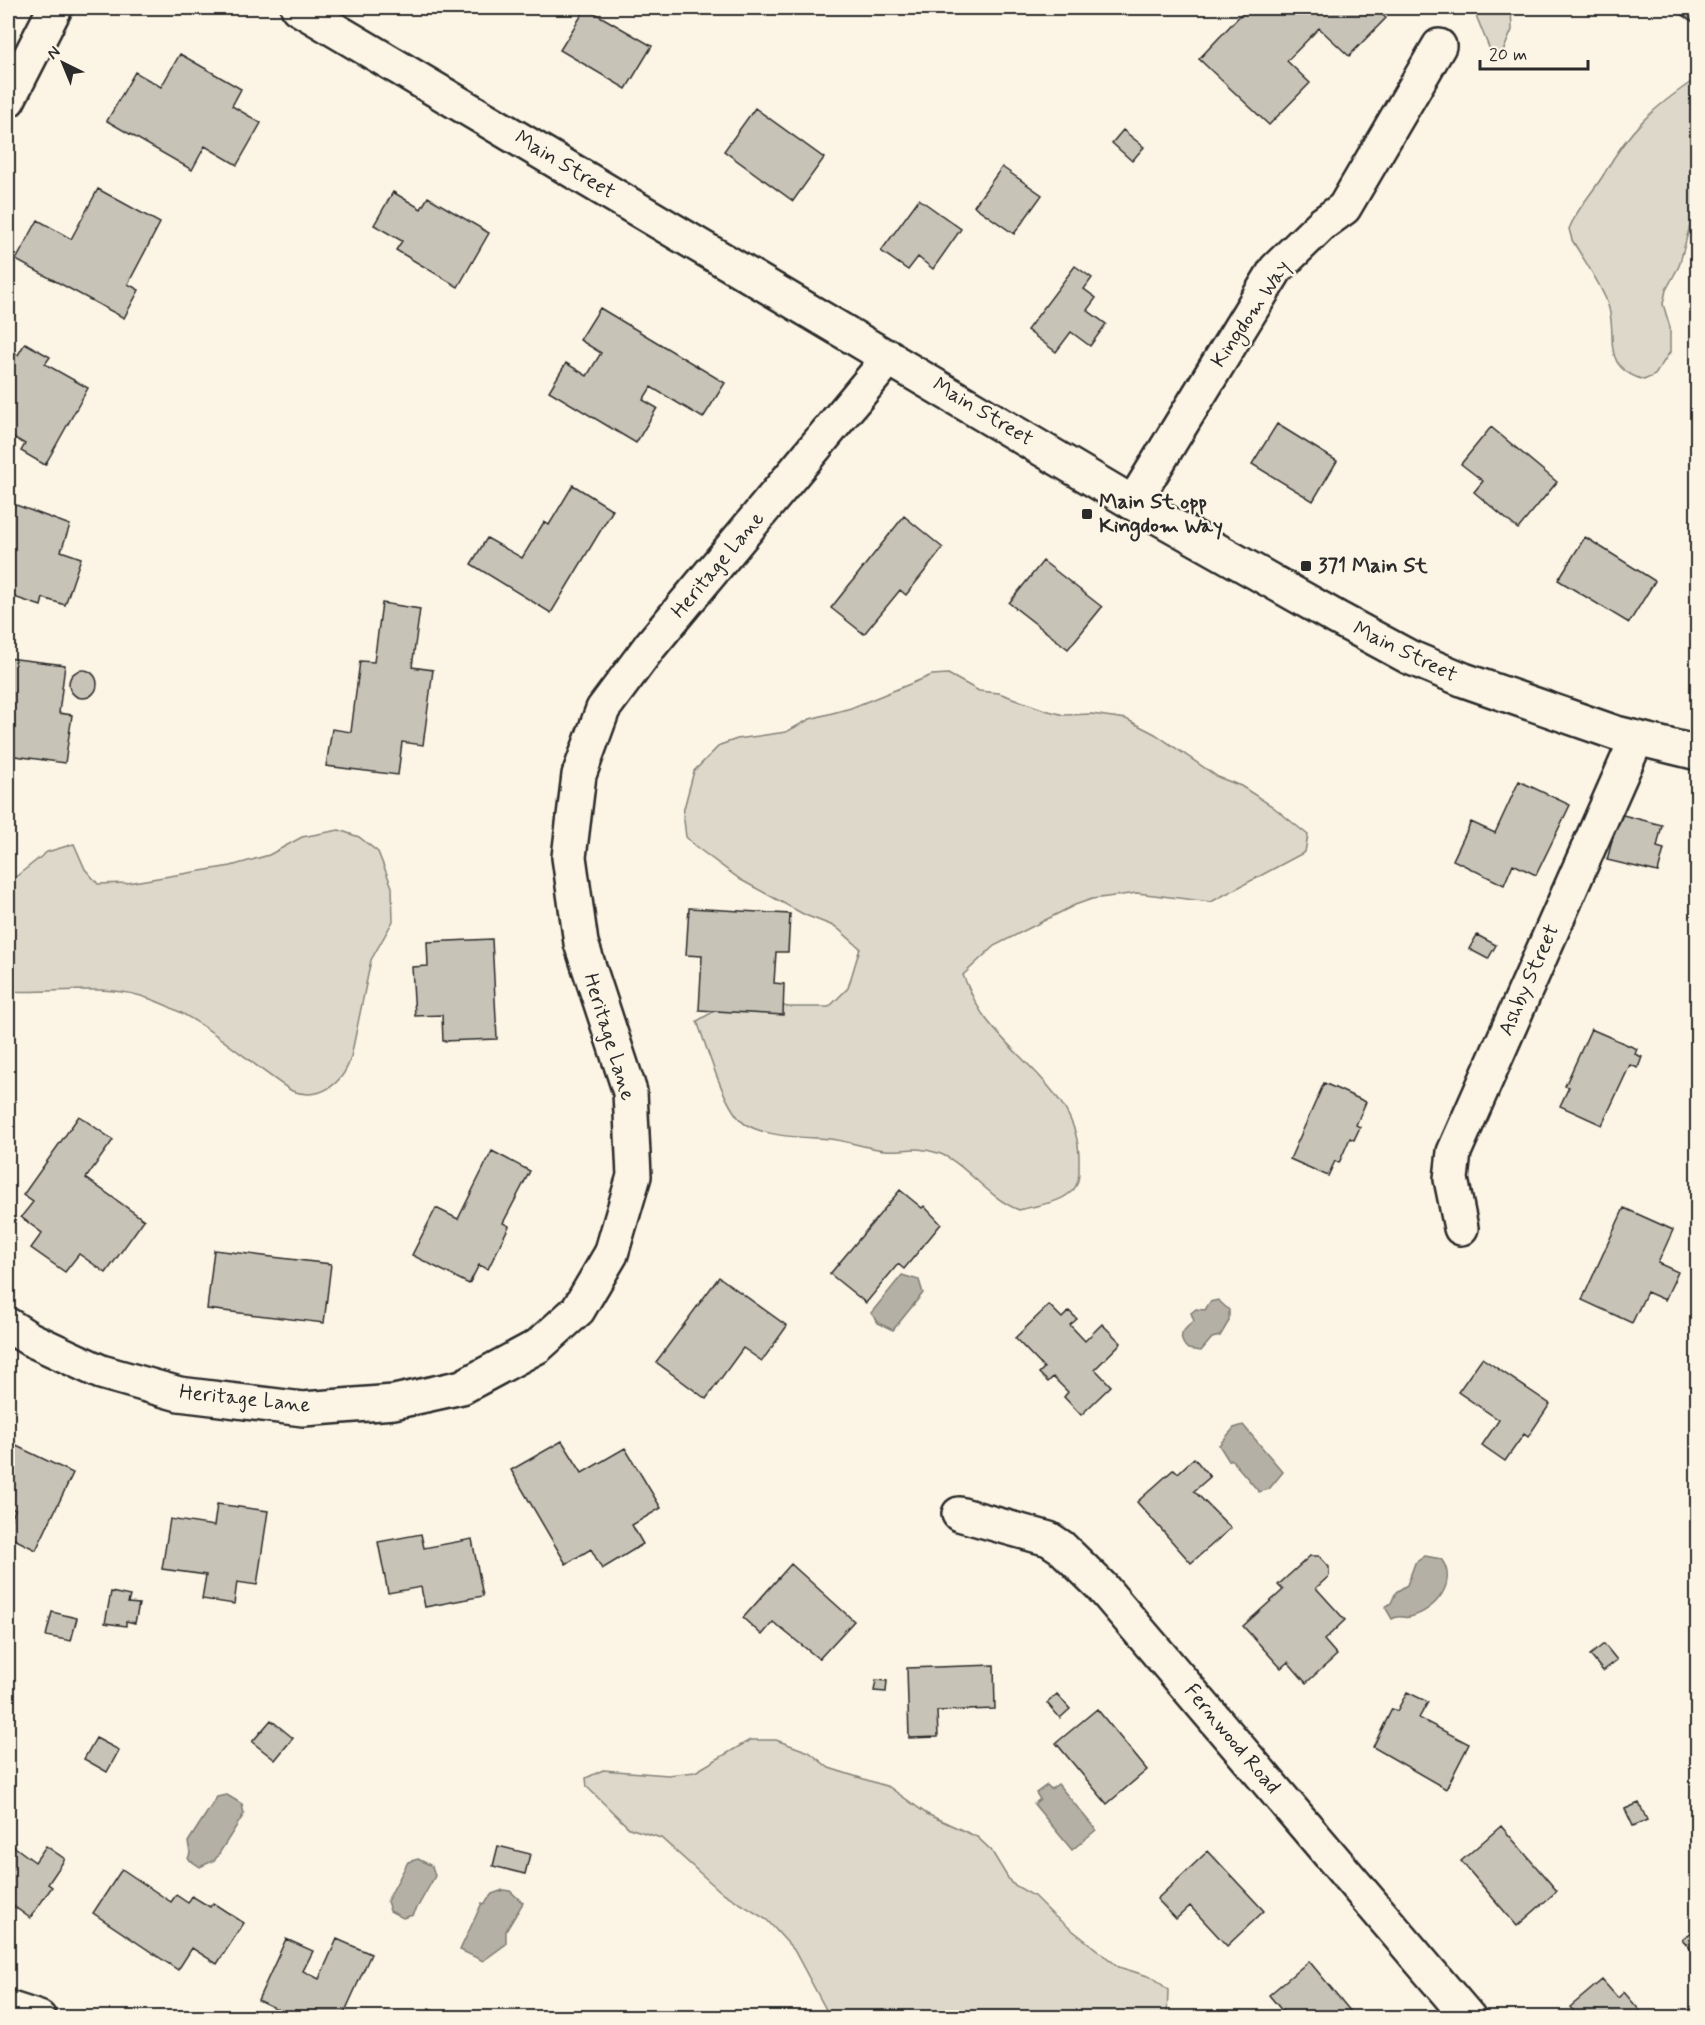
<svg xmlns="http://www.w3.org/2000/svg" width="1705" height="2025" font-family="Mynerve,sans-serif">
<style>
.green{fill:#ded8ca;stroke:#84827a;stroke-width:1.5}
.water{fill:#b4b0a5;stroke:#7d7b74;stroke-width:1.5}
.building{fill:#c8c3b7;stroke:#2b2b2b;stroke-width:1.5}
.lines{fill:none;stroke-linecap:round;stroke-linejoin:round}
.minor-casing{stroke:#2b2b2b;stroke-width:38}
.secondary-casing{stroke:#2b2b2b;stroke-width:38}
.minor{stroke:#fcf5e5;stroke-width:33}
.secondary{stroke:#fcf5e5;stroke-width:33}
.poi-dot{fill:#2b2b2b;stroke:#fcf5e5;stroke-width:2}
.labels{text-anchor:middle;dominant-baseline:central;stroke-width:5;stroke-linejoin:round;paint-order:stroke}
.street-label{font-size:21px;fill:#2b2b2b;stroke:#fcf5e5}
.poi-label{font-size:21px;font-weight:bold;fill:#2b2b2b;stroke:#fcf5e5;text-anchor:start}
</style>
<rect width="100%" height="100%" fill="#fcf5e5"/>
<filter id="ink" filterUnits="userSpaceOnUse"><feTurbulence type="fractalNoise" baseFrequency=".0167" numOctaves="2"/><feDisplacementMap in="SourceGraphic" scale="12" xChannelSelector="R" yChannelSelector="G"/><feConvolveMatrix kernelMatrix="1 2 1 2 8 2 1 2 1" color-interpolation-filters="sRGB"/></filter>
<g filter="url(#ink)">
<path class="green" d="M1473 8H1511L1512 30 1501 56 1490 50Z
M1697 78V200L1679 266 1666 290 1663 304 1670 327V352L1655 375 1644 380C1597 365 1620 336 1607 302 1599 281 1584 260 1572 240L1569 229C1578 206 1592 194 1604 174 1630 128 1654 107 1697 78Z
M948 674 979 691 999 693 1045 710 1064 715 1092 714 1126 719 1155 734 1218 777 1241 786 1272 806 1308 835 1305 852 1211 902 1137 893 1092 899 1075 905 994 946 963 975C969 989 975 1004 984 1016 1018 1064 1081 1096 1079 1162 1079 1173 1080 1185 1071 1192 1058 1204 1036 1205 1019 1210 986 1197 965 1162 938 1153 914 1145 905 1152 884 1150 865 1148 848 1141 830 1139 804 1137 769 1138 745 1124 725 1111 706 1045 697 1021L718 1009 765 1001 788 1007H829L848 988 860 948 836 927 805 915 741 880 695 846 686 837 683 812 694 771 720 745 737 739 786 732 810 719 851 708 932 675Z
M339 830 359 837 378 852 392 887 393 921 371 960 351 1057C343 1084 320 1101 292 1091 242 1059 200 1013 141 996 99 984 51 994 8 991V883L47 852 74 844 85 869 98 884 127 883 231 866 269 855 302 837Z
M750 1740H776L809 1752 829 1768 889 1787 927 1814 977 1837 991 1850 1011 1883 1034 1896 1053 1915 1119 1967 1154 1978 1168 1990 1167 2017H830L794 1950 767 1920 720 1891 661 1838 629 1828 587 1787 586 1778 603 1770 668 1775 695 1772Z"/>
<path class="water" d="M902 1275 919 1280 923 1293 893 1330 878 1323 871 1313Z
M1218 1300 1229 1310V1321L1220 1336 1212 1338 1201 1351 1188 1349C1175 1337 1184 1329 1194 1321L1191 1313 1196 1309 1205 1310 1210 1302Z
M1243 1425 1283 1472 1269 1489 1259 1492 1231 1459 1229 1461 1219 1445 1234 1428Z
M1425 1556 1441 1559C1459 1582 1435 1611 1410 1617 1402 1619 1400 1614 1392 1619L1385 1607 1391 1603 1396 1592 1407 1585 1415 1563Z
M1058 1784 1096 1830 1072 1850 1034 1804 1040 1799 1036 1793 1047 1785 1051 1789Z
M227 1795 242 1804 244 1814 215 1860 200 1867 188 1859 190 1853 188 1842 217 1797Z
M418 1859 432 1866 435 1876 413 1915 403 1918 390 1911 387 1901 408 1862Z
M503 1890 510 1891 523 1903 506 1931V1944L483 1961 460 1950 482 1903 484 1904 492 1894Z"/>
<path class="building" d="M586 8 652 46 626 89 560 50Z
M1247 8H1374L1386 18 1349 56 1319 28 1287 61 1310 83 1269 125 1199 59Z
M1672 8H1698V25Z
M180 54 241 89 232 106 261 123 237 165 205 146 192 170 107 121 135 72 161 87Z
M755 108 824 158 793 201 724 151Z
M1123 130 1144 147 1132 161 1112 143Z
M1002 167 1042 195 1014 234 974 206Z
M98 189 160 223 128 284 139 290 124 318 16 260 38 220 71 239Z
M393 192 421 209 428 197 489 233 458 287 396 250 402 241 374 225Z
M919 199 961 229 933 269 918 257 908 270 881 251Z
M1075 266 1092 278 1084 289 1096 298 1087 310 1106 324 1090 346 1071 332 1056 352 1027 330Z
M600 308 725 383 703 418 651 387 643 400 657 408 636 443 549 391 566 363 587 376 601 353 580 340Z
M25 343 50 357 45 364 88 388 45 465 21 451 25 444 8 434V349L18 355Z
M1277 424 1337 461 1313 501 1252 464Z
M1491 427 1557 482 1518 529 1474 492 1483 481 1461 464Z
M573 485 613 510 551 613 471 564 487 538 522 558 544 522 549 525Z
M8 502 70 525 61 551 81 558 65 605 43 598 41 606 8 595Z
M904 516 943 548 906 595 900 590 864 634 831 608Z
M1585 537 1655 581 1629 623 1558 580Z
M1043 561 1102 607 1068 649 1009 603Z
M382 603 420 609 412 667 433 670 423 745 402 742 398 775 326 766 332 729 351 732 360 661 374 662Z
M8 658 65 665 59 713 72 715 65 763 8 755Z
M69 684a14 14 0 1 1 28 0a14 14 0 1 1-28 0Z
M1519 781 1570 805 1536 875 1513 864 1504 885 1453 860 1471 822 1495 833Z
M1619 814 1662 825 1657 847 1664 849 1658 872 1607 860Z
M689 908 790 914 788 952H776L774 983 784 984 783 1015 699 1010 702 956 686 955Z
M1477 935 1496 945 1488 959 1469 949Z
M492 939 497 1039 443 1041 442 1015 415 1016 412 967 428 966 427 942Z
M1591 1029 1637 1049 1635 1054 1642 1057 1638 1068 1630 1065 1602 1125 1560 1106 1569 1087 1565 1086Z
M1324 1083 1366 1102 1356 1125 1360 1127 1354 1140 1350 1138 1339 1163 1335 1161 1328 1176 1290 1159Z
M79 1116 113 1140 86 1178 144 1220 106 1273 79 1254 65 1272 31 1248 42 1233 21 1217 33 1202 23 1195Z
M492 1151 530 1171 503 1223 509 1226 488 1269 479 1265 469 1284 412 1255 436 1208 458 1219Z
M900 1190 922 1208 924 1206 941 1224 904 1269 898 1264 866 1303 830 1274Z
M1624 1208 1673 1230 1658 1263 1678 1272 1665 1300 1647 1292 1632 1323 1582 1300Z
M214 1250 331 1264 324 1323 207 1309Z
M719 1277 787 1326 762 1361 743 1348 706 1399 656 1362Z
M1049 1305 1062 1318 1069 1311 1077 1319 1070 1325 1085 1341 1102 1324 1121 1343 1095 1369 1111 1386 1081 1415 1064 1397 1068 1392 1053 1377 1048 1382 1039 1373 1044 1368 1015 1338Z
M1482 1358 1550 1404 1528 1437 1524 1434 1505 1461 1482 1445 1499 1420 1458 1392Z
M562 1441 582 1473 625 1448 661 1508 632 1525 643 1544 602 1569 591 1549 566 1564 511 1470Z
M8 1442 73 1473 36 1550 8 1536V1526L15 1510 8 1507Z
M1194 1458 1210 1477 1194 1491 1231 1528 1191 1563 1137 1502 1174 1469 1178 1473Z
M217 1504 268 1511 257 1585 237 1582 234 1604 202 1599 206 1575 162 1569 170 1519 214 1526Z
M421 1534 424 1548 472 1539 483 1596 425 1607 421 1587 388 1593 378 1542Z
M1310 1556H1319L1329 1567V1576L1316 1588 1345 1620 1324 1640 1337 1655 1306 1683 1288 1662 1281 1668 1243 1626 1283 1590 1278 1585Z
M791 1564 854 1621 819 1659 773 1622 762 1635 743 1618Z
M111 1592 130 1596 128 1603 139 1604 135 1623 126 1621V1626L105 1623Z
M52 1612 77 1618 71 1641 46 1636Z
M1604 1644 1617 1660 1603 1671 1590 1655Z
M994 1665 995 1709 937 1711 938 1737 909 1738 907 1668Z
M876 1680 887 1681 886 1692 874 1691Z
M1407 1692 1428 1702 1419 1718 1469 1744 1446 1789 1373 1747 1392 1709 1397 1711Z
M1057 1694 1070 1709 1060 1718 1047 1703Z
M1097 1709 1147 1770 1107 1804 1056 1743Z
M271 1720 293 1738 275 1760 252 1742Z
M96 1738 119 1750 107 1772 84 1759Z
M1639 1803 1647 1820 1633 1826 1625 1809Z
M1501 1826 1557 1891 1517 1926 1461 1861Z
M8 1842 35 1862 46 1846 65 1859 48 1884 52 1887 30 1918 8 1902Z
M498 1846 530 1854 525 1874 493 1866Z
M1208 1851 1264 1911 1227 1946 1190 1906 1176 1919 1157 1899Z
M122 1869 171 1902 176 1895 188 1903 192 1896 210 1907 213 1903 244 1923 217 1964 192 1948 178 1970 93 1913Z
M1695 1929 1698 1932 1695 1954 1682 1939Z
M286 1939 313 1951 303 1971 319 1979 337 1939 371 1954 342 2018H296L258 2000Z
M1309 1961 1356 2018H1288L1269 1995Z
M1602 1980 1618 1998 1624 1992 1646 2018H1579L1570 2007Z
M429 2009 449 2018H425Z"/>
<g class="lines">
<g class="minor-casing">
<path id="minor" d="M8 100 55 8
M1133 503 1276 269 1322 224 1344 208 1439 46
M1461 1228 1451 1179 1454 1152 1637 738
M8 1325 30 1339 101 1372 179 1394 303 1409 394 1402 462 1387 538 1346 578 1310 611 1254 634 1176 630 1092 581 943 569 857 579 775 603 709 650 646 890 357
M959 1514 1049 1539 1061 1547 1101 1586 1469 2018
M8 2008 39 2018"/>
</g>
<g class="secondary-casing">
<path id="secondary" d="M298 8 1133 503 1337 618 1409 657 1464 680 1616 733 1698 753"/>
</g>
<use href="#minor" class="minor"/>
<use href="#secondary" class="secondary"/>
</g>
</g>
<g class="poi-dot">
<rect x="1081" y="508" width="12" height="12" rx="3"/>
<rect x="1300" y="560" width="12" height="12" rx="3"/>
</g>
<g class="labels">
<g class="street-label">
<text transform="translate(565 165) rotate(31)">Main Street</text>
<text transform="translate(1251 314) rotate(-56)">Kingdom Way</text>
<text transform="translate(983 412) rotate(31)">Main Street</text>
<text transform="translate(718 565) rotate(-50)">Heritage Lane</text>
<text transform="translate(1405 652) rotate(26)">Main Street</text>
<text transform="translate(1529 980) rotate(-66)">Ashby Street</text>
<text transform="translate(609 1037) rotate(73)">Heritage Lane</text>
<text transform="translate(245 1399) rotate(6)">Heritage Lane</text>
<text transform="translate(1232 1739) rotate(50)">Fernwood Road</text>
</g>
<g class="poi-label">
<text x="1099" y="502">Main St opp<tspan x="1099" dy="24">Kingdom Way</tspan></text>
<text x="1318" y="566">371 Main St</text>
</g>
</g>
<rect width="1705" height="2025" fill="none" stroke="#fcf5e5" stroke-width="30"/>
<rect x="15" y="15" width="1675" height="1995" fill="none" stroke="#2b2b2b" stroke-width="2" filter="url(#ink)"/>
<g transform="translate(63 63) rotate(317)" stroke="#fcf5e5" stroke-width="4.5" paint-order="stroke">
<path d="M0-4.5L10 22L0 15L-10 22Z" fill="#2b2b2b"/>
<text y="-9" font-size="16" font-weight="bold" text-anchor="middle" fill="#2b2b2b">N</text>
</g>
<path d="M1480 60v9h108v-9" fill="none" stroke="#2b2b2b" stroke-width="3"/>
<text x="1489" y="60" font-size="18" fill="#2b2b2b" stroke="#fcf5e5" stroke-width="4.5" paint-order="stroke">20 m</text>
</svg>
